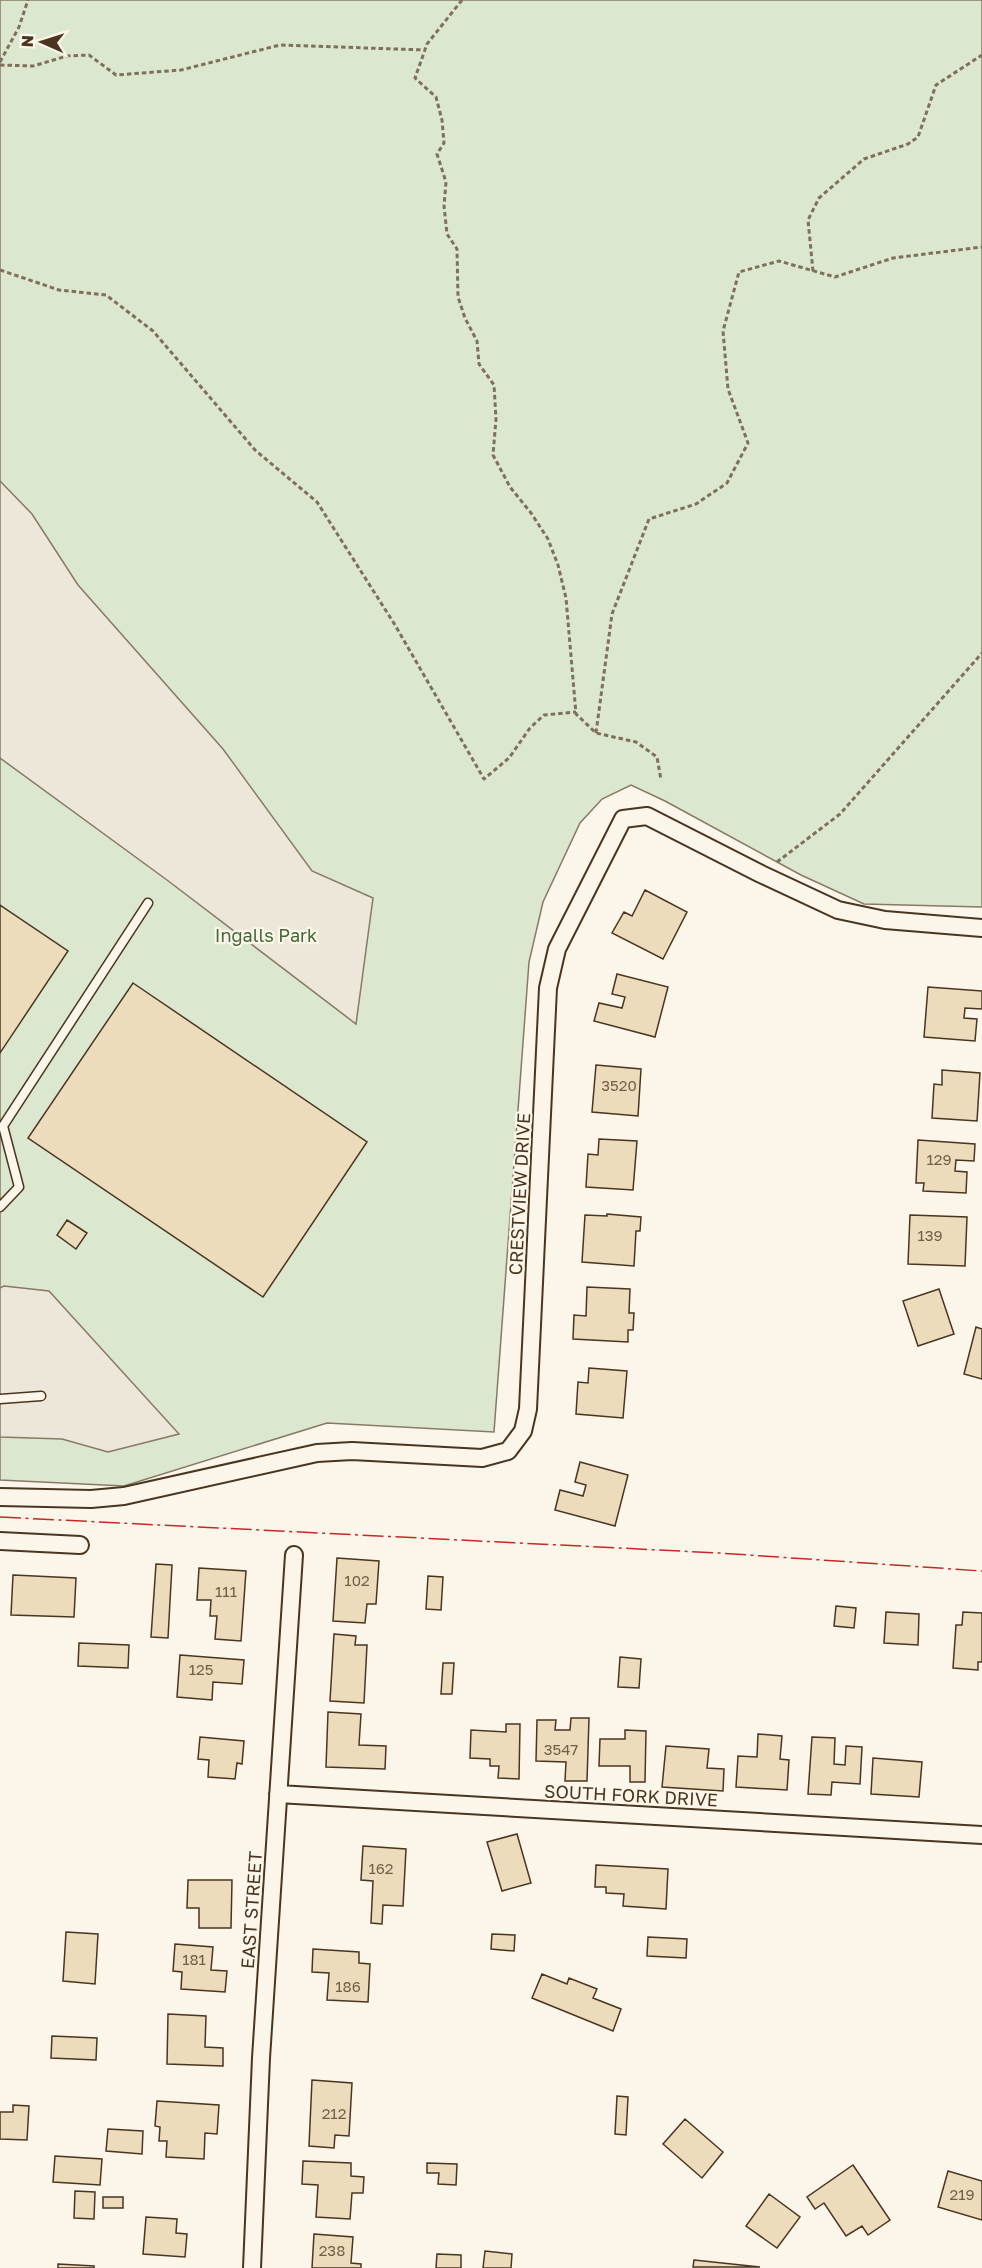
<svg xmlns="http://www.w3.org/2000/svg" width="982" height="2268" font-family="'Golos Text',sans-serif">
<style>
.green{fill:#dce7d0;stroke:#887966;stroke-width:1.5}
.parking{fill:#ede7d9;stroke:#887966;stroke-width:1.5}
.building{fill:#ecdcbc;stroke:#4a3520;stroke-width:1.5}
.lines{fill:none;stroke-linecap:round;stroke-linejoin:round}
.service-casing{stroke:#4a3520;stroke-width:11}
.minor-casing{stroke:#4a3520;stroke-width:20}
.path{stroke:#7f6f5c;stroke-width:3;stroke-dasharray:4.5 3;stroke-linecap:butt}
.service{stroke:#fbf6e9;stroke-width:8}
.minor{stroke:#fbf6e9;stroke-width:16}
.power{stroke:#c62828;stroke-width:1.5;stroke-dasharray:21 4.5 3 4.5;stroke-linecap:butt}
.labels{text-anchor:middle;dominant-baseline:central;stroke-width:4.5;stroke-linejoin:round;paint-order:stroke}
.number-label{font-size:15px;fill:#725f47}
.park-label{font-size:18px;fill:#436837;stroke:#fbf6e9}
.street-label{font-size:18px;fill:#4a3520;stroke:#fbf6e9}
</style>
<rect width="100%" height="100%" fill="#fbf6e9"/>
<path class="green" d="M0 0H982V907L864 904 801 875 665 801 631 785 602 799 580 823 543 902 529 962 494 1432 327 1423 124 1486 0 1480Z"/>
<path class="parking" d="M0 481 32 514 78 585 223 749 312 871 373 898 356 1024 167 880 0 758Z
M4 1286 49 1291 179 1434 108 1452 62 1439 0 1437V1288Z"/>
<path class="building" d="M645 890 687 912 663 959 612 933 624 912 632 916Z
M0 905 68 951 0 1053Z
M617 974 668 987 655 1037 594 1021 599 1003 622 1008 625 997 612 994Z
M133 983 367 1142 263 1297 28 1138Z
M928 987 982 991V1009L965 1008 964 1018 977 1019 975 1041 924 1037Z
M596 1065 641 1069 638 1116 592 1112Z
M942 1070 980 1073 977 1121 932 1118 934 1084 942 1085Z
M599 1139 637 1141 633 1190 586 1187 588 1154 598 1155Z
M918 1140 975 1144 974 1161 956 1160 955 1171 967 1172 966 1193 923 1191 924 1183H916Z
M607 1214 641 1217 640 1231H636L634 1266 582 1262 585 1215 607 1216Z
M910 1215 967 1217 965 1266 908 1264Z
M67 1220 87 1233 76 1249 57 1235Z
M587 1287 630 1289 629 1313H634L633 1330H628V1342L573 1339 574 1315 586 1316Z
M939 1289 954 1334 918 1346 903 1301Z
M976 1327 982 1329V1379L964 1374Z
M589 1368 627 1371 623 1418 576 1414 578 1382 588 1383Z
M580 1462 628 1475 615 1526 555 1510 560 1490 583 1496 586 1485 575 1482Z
M337 1558 379 1561 376 1604H367L365 1623 333 1621Z
M156 1564 172 1565 168 1638 151 1637Z
M199 1568 246 1571 241 1641 215 1639 217 1616H210L211 1600H197Z
M13 1575 76 1578 74 1617 11 1615Z
M428 1576 443 1577 441 1610 426 1609Z
M836 1606 856 1608 854 1628 834 1626Z
M886 1612 919 1614 918 1645 884 1643Z
M963 1612 982 1613V1662H978V1670L953 1668 956 1625H962Z
M334 1634 356 1636 355 1645H367L364 1703 330 1701Z
M79 1643 129 1645 128 1668 78 1666Z
M180 1655 244 1660 242 1684 213 1682 212 1700 177 1697Z
M620 1657 641 1659 639 1688 618 1687Z
M443 1663H454L452 1694H441Z
M328 1712 361 1714 359 1745 386 1746 385 1769 326 1767Z
M571 1718H589L587 1781H565L566 1762 536 1761 537 1720H556L555 1730H570Z
M506 1724H520L519 1779 498 1778 499 1766H490V1759L470 1758 471 1730 506 1732Z
M625 1730 646 1731 645 1782H630V1766H599L600 1739H625Z
M758 1734 782 1736 780 1759 789 1760 787 1790 736 1787 738 1756 757 1757Z
M200 1737 244 1741 242 1764 237 1763 235 1779 208 1777 209 1760 198 1759Z
M812 1737 835 1738 834 1764 845 1765 846 1746 862 1747 860 1784 832 1782 831 1795 808 1794Z
M666 1746 709 1749 707 1768 724 1769 723 1791 662 1787Z
M873 1758 922 1762 919 1797 871 1794Z
M517 1834 531 1883 502 1891 487 1842Z
M363 1846 406 1849 403 1906 383 1905 382 1924 371 1923 373 1881 361 1880Z
M596 1865 668 1869 666 1909 623 1906 624 1894 606 1893V1887H595Z
M188 1880H232L231 1928H199V1908H187Z
M66 1932 98 1934 95 1984 63 1981Z
M492 1934 515 1935 514 1951 491 1949Z
M648 1937 687 1939 686 1958 647 1956Z
M175 1944 213 1947 211 1970 227 1971 225 1992 181 1989 182 1972 173 1971Z
M313 1949 359 1952V1963L370 1964 368 2002 327 2000 329 1973 312 1972Z
M542 1974 567 1984 569 1978 597 1989 593 1998 621 2009 613 2031 532 1998Z
M168 2014 206 2016 205 2047 223 2048V2066L167 2064Z
M52 2036 97 2038 96 2060 51 2058Z
M312 2080 352 2083 349 2136 335 2135 334 2148 309 2146Z
M617 2096 628 2097 626 2135 615 2134Z
M157 2101 219 2105 217 2134 205 2133 204 2159 166 2157 167 2141H159L160 2127 155 2126Z
M13 2105 29 2106 27 2140 0 2139V2112H13Z
M685 2119 723 2152 702 2178 663 2144Z
M108 2129 143 2131 142 2154 106 2151Z
M55 2156 102 2159 100 2185 53 2182Z
M303 2161 351 2163V2176L364 2177 363 2193H352L350 2219 316 2217 318 2185 302 2184Z
M427 2163 457 2164 456 2185 438 2184 439 2173H427Z
M853 2165 890 2220 868 2235 862 2226 846 2236 824 2203 815 2209 807 2197Z
M948 2171 982 2181V2220L938 2207Z
M75 2191 95 2192 94 2219 74 2218Z
M769 2194 800 2217 777 2248 746 2226Z
M103 2197H123V2208H103Z
M146 2217 177 2219 176 2233 187 2234 185 2257 143 2254Z
M314 2234 353 2237 351 2263 361 2264V2268H312Z
M485 2251 512 2254 511 2268H483Z
M437 2254 461 2255V2268H436Z
M694 2260 760 2267H693Z
M58 2264 94 2266V2268H58Z"/>
<g class="lines">
<g class="service-casing">
<path id="service" d="M0 1207 19 1187 3 1126 148 903
M0 1399 41 1396"/>
</g>
<g class="minor-casing">
<path id="minor" d="M0 1497 91 1499 124 1496 317 1453 352 1451 482 1458 508 1451 523 1431 528 1409 548 988 557 949 623 819 647 816 761 874 838 910 885 920 982 928
M0 1541 80 1545
M278 1794 982 1835
M252 2268 261 2058 294 1555"/>
</g>
<path class="path" d="M462 0 427 44 415 78 436 97 442 120 444 143 437 154 446 182 444 206 447 234 457 249 458 297 465 318 477 341 479 364 494 385 496 419 493 455 510 487 531 513 548 539 558 565 566 598 576 714 596 733 636 742 657 757 661 780
M0 62 19 27 28 0
M0 65 33 66 67 56 89 55 116 75 181 70 280 45 425 50
M0 270 59 290 106 295 153 331 255 450 317 502 395 625 484 779 509 758 530 728 544 715 576 712
M813 271 808 220 819 198 864 159 908 144 918 137 936 85 982 55
M596 733 612 614 649 519 696 504 727 483 748 443 728 389 723 331 739 272 779 261 835 277 893 258 982 247
M777 862 840 814 982 653"/>
<use href="#service" class="service"/>
<use href="#minor" class="minor"/>
<path class="power" d="M0 1517 719 1553 982 1571"/>
</g>
<g class="labels">
<g class="number-label">
<text x="619" y="1085">3520</text>
<text x="939" y="1159">129</text>
<text x="930" y="1235">139</text>
<text x="357" y="1580">102</text>
<text x="226" y="1591">111</text>
<text x="201" y="1669">125</text>
<text x="561" y="1749">3547</text>
<text x="381" y="1868">162</text>
<text x="194" y="1959">181</text>
<text x="348" y="1986">186</text>
<text x="334" y="2113">212</text>
<text x="962" y="2194">219</text>
<text x="332" y="2250">238</text>
</g>
<g class="park-label">
<text x="266" y="935">Ingalls Park</text>
</g>
<g class="street-label">
<text transform="translate(519 1194) rotate(-87)">CRESTVIEW DRIVE</text>
<text transform="translate(631 1795) rotate(3)">SOUTH FORK DRIVE</text>
<text transform="translate(251 1910) rotate(-86)">EAST STREET</text>
</g>
</g>
<g transform="translate(42 42) rotate(273)" stroke="#fbf6e9" stroke-width="4.5" paint-order="stroke">
<path d="M0-4.5L10 22L0 15L-10 22Z" fill="#4a3520"/>
<text y="-9" font-size="16" font-weight="bold" text-anchor="middle" fill="#4a3520">N</text>
</g>
</svg>
